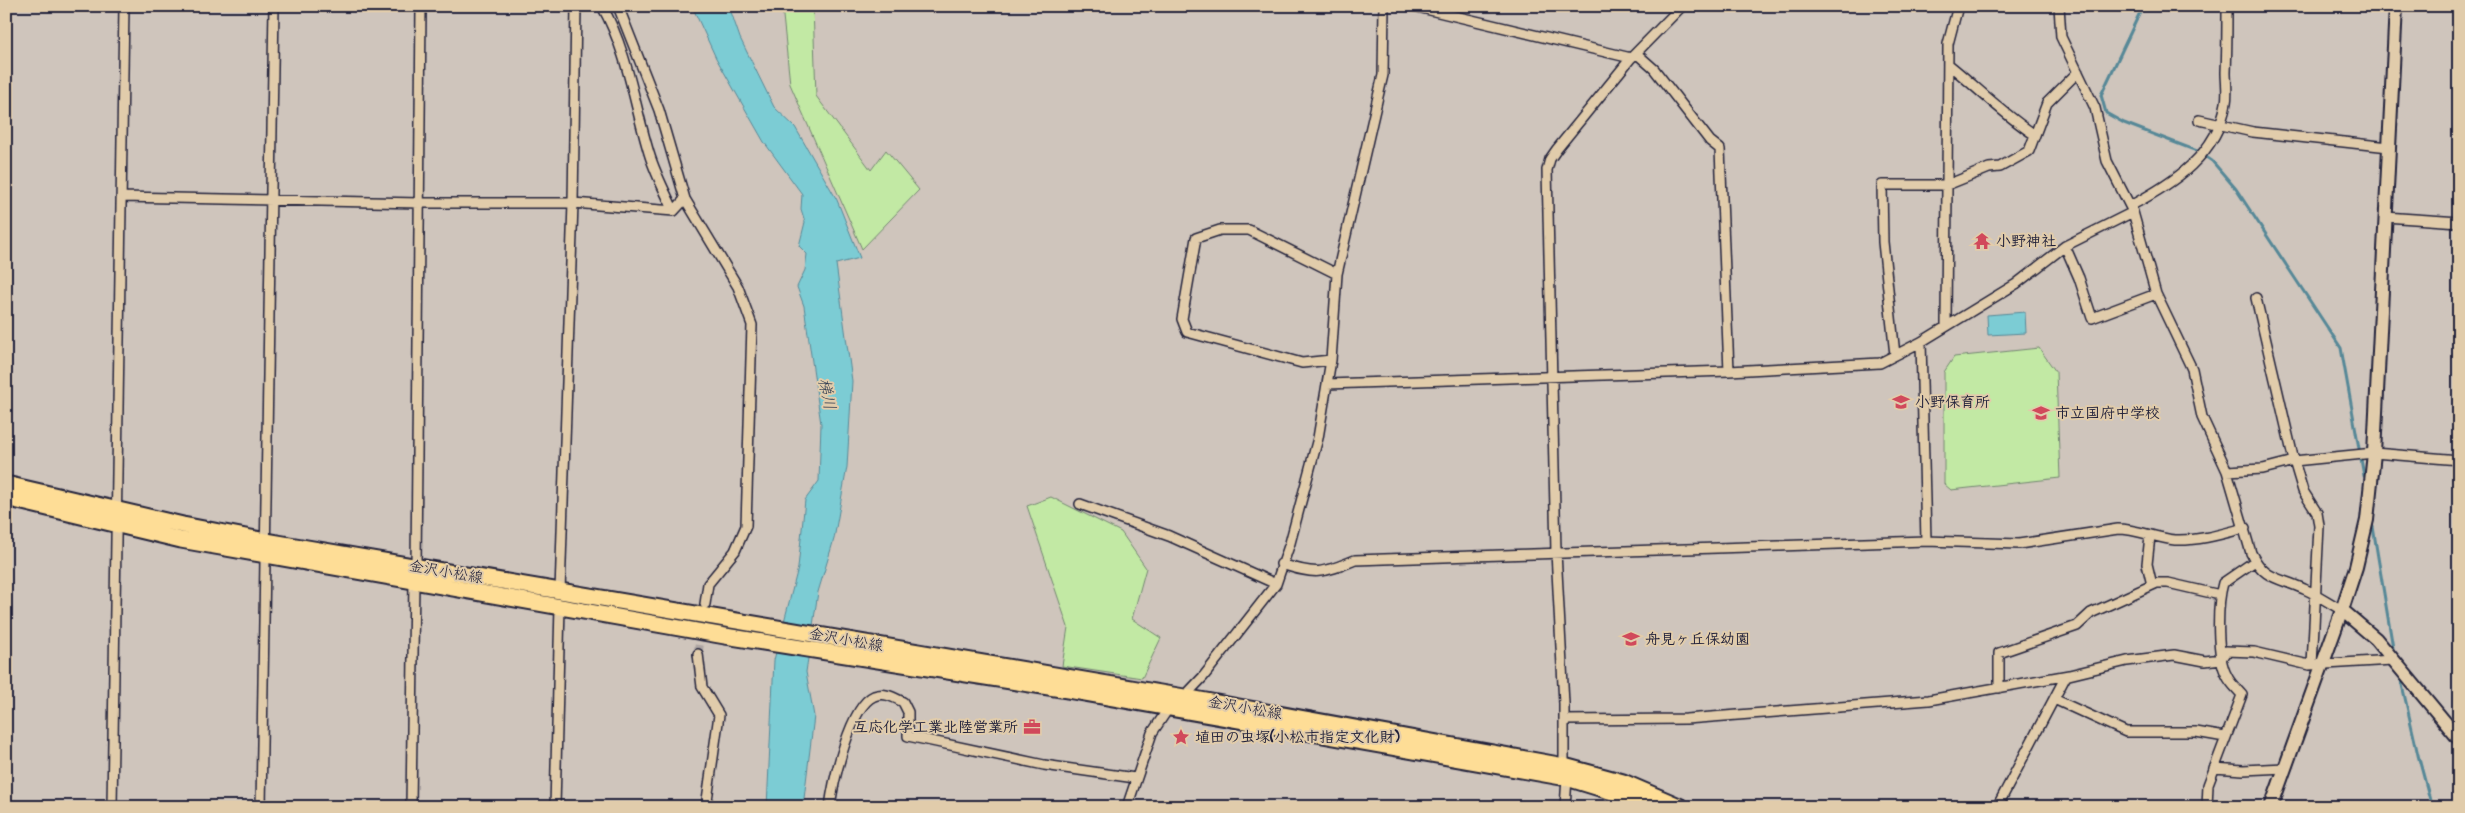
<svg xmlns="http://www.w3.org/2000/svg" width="2465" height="813" font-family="'Architects Daughter','Klee One',sans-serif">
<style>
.green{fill:#c2e9a4;stroke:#728670}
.water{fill:#7bccd4;stroke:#578897}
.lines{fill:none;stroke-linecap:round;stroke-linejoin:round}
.stream{stroke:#578897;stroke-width:3}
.street-tunnel{stroke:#aca4a2;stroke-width:9;stroke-dasharray:9 4.5;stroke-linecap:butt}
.street-casing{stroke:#22223b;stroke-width:12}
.secondary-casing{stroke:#22223b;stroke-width:16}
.primary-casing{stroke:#22223b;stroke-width:19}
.street{stroke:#e1ccab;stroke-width:9}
.secondary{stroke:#e1ccab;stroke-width:12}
.primary{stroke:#fedd96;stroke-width:15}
.labels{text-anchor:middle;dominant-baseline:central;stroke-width:4;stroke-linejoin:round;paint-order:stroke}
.poi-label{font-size:15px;font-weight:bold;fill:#22223b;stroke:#e1ccab;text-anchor:start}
.street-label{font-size:15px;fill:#22223b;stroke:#e1ccab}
.water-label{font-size:16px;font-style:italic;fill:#2f3c52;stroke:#e1ccab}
</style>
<rect width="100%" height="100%" fill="#cfc5bc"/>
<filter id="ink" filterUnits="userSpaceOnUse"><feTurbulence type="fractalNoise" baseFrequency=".02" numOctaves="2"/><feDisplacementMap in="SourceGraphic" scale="10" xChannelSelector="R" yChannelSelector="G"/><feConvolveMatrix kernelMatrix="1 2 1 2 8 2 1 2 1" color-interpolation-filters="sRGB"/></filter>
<g filter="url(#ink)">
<path class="green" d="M782 6H813L816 96 871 170 886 150 919 190 862 249 790 84Z
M2039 348 2056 372 2060 478 1951 490 1944 484V372L1954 357Z
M1051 497 1121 532 1146 568 1132 619 1161 638 1142 678 1062 666 1068 627 1027 506Z"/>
<path class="water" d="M692 6H729L740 38 774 107 795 127 837 200 860 258 836 264 852 381 847 467 834 539 818 592 806 672 814 716 803 807H767L774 660 798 568 805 500 819 481 821 424 804 306 797 287 805 270 807 254 799 246 805 222 801 209 802 194 764 142 716 58Z
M2025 312 2026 333 1988 335 1987 315Z"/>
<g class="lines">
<path class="stream" d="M2143 6 2101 95 2106 113 2124 123 2197 151 2212 161 2236 189 2341 348 2364 476
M2373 527 2393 648
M2400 676 2418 755 2432 807"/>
<path class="street-tunnel" d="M698 654 704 612"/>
<g class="street-casing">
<path id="street" d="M602 6C628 52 634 104 649 153 655 173 665 192 674 211
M618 6 659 110 685 199
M1413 6 1631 58
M2059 6 2061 37 2095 108 2107 161 2133 212 2156 294 2192 369 2202 417 2227 471 2251 553C2265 581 2279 577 2304 589 2317 594 2329 603 2342 610
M1636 53 1654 69 1710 141 1720 149 1729 371
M1948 64C1978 88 2003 114 2035 135
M2199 120 2253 132 2389 147
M121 197 420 203H573L674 211
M2130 206C2174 183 2217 155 2226 103 2228 93 2226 82 2226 72 2227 50 2227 28 2227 6
M674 211 685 199 738 287 752 325 746 526 735 551 708 584 705 604
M2385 217 2459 222
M2065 246 2079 278 2092 318 2156 294
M2256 298 2294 461 2303 491 2317 513 2319 526 2312 665
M1946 325 1948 44 1958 6
M1921 342 1926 541
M1895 355 1883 242 1882 185H1947L1989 168 2000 167 2029 151 2047 103 2078 72
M1331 360 1302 363 1187 332 1182 319 1196 238 1220 230H1249L1337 274
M1327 384 1729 371 1880 363 1921 342 2016 284 2065 246 2133 212
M2227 471 2263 469 2294 461 2374 453 2459 460
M1080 504 1169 536 1276 584
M2150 536 2147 564 2152 585
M1281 564C1316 575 1321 574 1355 560L1926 541 2019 544 2118 529C2137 529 2155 538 2175 540 2199 541 2222 534 2245 528
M416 567 421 6
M560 592 573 203 576 6
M698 654 702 687 719 715 706 807
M2221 659 2226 651 2254 652 2309 665 2393 660
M1999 688V653L2077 626 2091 613 2157 583H2168L2220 595
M1184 697 1203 677 1276 584 1290 543 1318 438 1331 360 1337 274 1383 75 1384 6
M2054 699 2126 732H2196L2225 737
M1564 720 1686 719 1929 700 2069 675 2127 661 2174 655 2205 661 2221 659
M1564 766V704L1556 552 1547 170 1550 159 1557 149 1631 58 1682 6
M2214 768 2243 770 2285 768
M112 807 124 6
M261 807 274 6
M411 807 414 580
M555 807 560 606
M830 807C833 783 850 706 874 696 885 692 893 697 903 702L908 712V736L1044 765 1135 778
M1127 807 1152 733 1168 709
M1565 807 1567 778
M1997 807 2066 676
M2207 807 2208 785 2242 695C2237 689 2230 683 2227 676 2216 657 2217 604 2223 583L2255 561"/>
</g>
<g class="secondary-casing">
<path id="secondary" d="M2342 610 2356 567 2367 520 2374 453 2396 6
M2271 807 2342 610 2376 639 2459 739"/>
</g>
<g class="primary-casing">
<path id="primary" d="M6 484 183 525 266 541 1184 697 1564 766 1623 782 1681 807
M6 498 181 540 725 636 1074 691 1567 778 1619 794 1647 807"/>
</g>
<use href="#street" class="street"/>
<use href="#secondary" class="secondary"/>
<use href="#primary" class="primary"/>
</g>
</g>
<defs>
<g id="temple-bare" transform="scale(1.35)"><path d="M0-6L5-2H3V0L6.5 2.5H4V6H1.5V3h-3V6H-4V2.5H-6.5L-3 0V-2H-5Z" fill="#d1495b" stroke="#e1ccab" stroke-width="2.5" paint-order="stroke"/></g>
<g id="school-bare" transform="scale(1.35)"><path d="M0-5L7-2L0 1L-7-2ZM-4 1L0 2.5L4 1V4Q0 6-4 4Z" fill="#d1495b" stroke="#e1ccab" stroke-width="2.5" paint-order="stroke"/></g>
<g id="office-bare" transform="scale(1.35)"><path d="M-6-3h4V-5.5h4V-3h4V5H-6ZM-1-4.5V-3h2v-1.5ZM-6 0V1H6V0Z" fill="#d1495b" stroke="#e1ccab" stroke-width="2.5" paint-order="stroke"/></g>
<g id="sight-bare" transform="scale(1.35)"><path d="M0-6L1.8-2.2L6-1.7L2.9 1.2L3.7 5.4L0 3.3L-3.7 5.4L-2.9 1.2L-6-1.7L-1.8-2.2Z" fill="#d1495b" stroke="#e1ccab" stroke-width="2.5" paint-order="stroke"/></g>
</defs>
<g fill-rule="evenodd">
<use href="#temple-bare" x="1982" y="241"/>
<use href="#school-bare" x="1901" y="402"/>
<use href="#school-bare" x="2041" y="413"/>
<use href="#school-bare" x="1631" y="639"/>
<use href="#office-bare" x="1032" y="727"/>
<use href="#sight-bare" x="1181" y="737"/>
</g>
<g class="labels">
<g class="poi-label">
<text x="1996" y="241">小野神社</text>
<text x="1915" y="402">小野保育所</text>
<text x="2055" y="413">市立国府中学校</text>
<text x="1645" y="639">舟見ヶ丘保幼園</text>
<text x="1018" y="727" text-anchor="end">互応化学工業北陸営業所</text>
<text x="1195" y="737">埴田の虫塚(小松市指定文化財)</text>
</g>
<g class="street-label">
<text transform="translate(446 572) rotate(10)">金沢小松線</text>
<text transform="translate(846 640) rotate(10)">金沢小松線</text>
<text transform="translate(1245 708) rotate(10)">金沢小松線</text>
</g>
<g class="water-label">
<text transform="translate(827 394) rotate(78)">梯川</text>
</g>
</g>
<rect width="2465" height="813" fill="none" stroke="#e1ccab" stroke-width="25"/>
<rect x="12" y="12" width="2440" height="788" fill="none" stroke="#22223b" stroke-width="2" filter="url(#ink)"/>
</svg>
